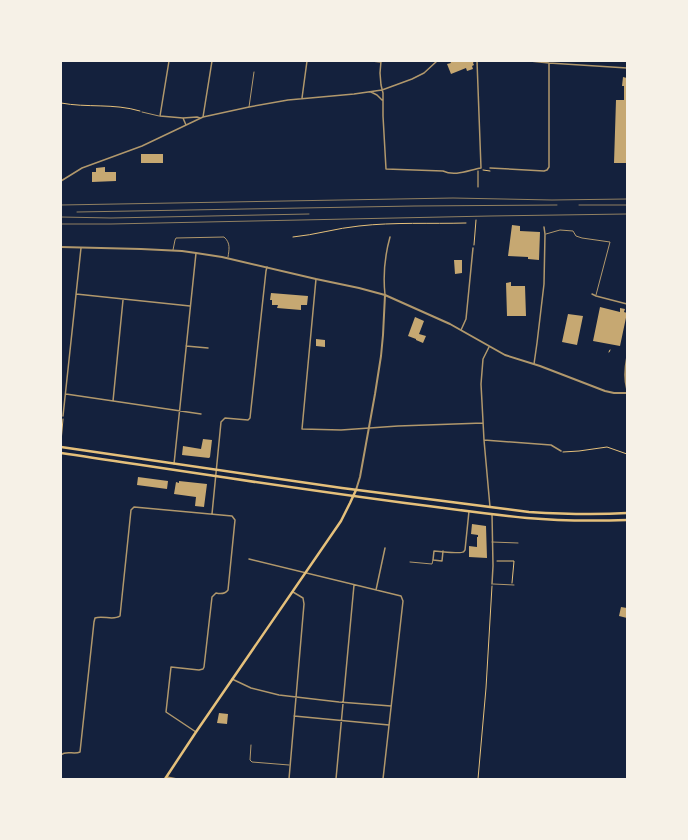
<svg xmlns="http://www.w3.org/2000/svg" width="688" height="840" font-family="'Roboto Condensed',sans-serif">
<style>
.building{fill:#c6a872}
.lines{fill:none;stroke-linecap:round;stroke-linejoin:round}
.path{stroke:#e5c07b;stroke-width:1}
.service{stroke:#b1986c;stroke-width:1}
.minor{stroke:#b1986c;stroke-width:1.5}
.tertiary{stroke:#b1986c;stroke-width:2}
.secondary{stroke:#e5c07b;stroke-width:2.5}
.primary{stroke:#e5c07b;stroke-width:2.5}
.rail{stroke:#918062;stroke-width:1}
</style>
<rect width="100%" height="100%" fill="#14213d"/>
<path class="building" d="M450 61H453L454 62 456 61H474L473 63 474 65 472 66 473 69 467 71 466 68 451 74 447 64 451 63Z
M623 77 627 78V163H614L616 100H624V86H622Z
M141 154H163V163H141Z
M105 167V172H116V181L92 182V172H96V168Z
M512 225 520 226V231L540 232 539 260 528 259V257L508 256Z
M454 260H462V273L455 274Z
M511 282V286H525L526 316H507L506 283Z
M271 293 308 296 307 305H301V310L277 308 278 305H272V300H270Z
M600 307 620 312V308L625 309 624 312 627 313 620 346 593 341Z
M568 314 583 316 577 345 562 342Z
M415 317 424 321 419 334 426 336 423 343 416 340V339L408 336Z
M316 339 325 340V347L316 346Z
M203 439 212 440 210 457 209 458 182 455 183 446 201 449Z
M138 477 168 481 167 489 137 485Z
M179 481 207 484 204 507 195 506 196 497 174 494 176 482 179 483Z
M472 524 486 526 487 558 469 557V546L477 547V537H478V535L471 534Z
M621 607 627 608V618L619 616Z
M219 713 228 714 227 724 217 723Z"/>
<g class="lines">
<path class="path" d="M61 103C87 108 113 103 140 111
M483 170 490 171
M478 187V171
M293 237C315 235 337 228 359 226 394 222 431 224 466 223
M474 245 476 220
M609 352 610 350
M61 442 63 419
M563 452 579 451 607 447 627 454
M497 561H514L512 583
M478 779 486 688 492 586"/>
<path class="service" d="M249 107 254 72
M142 112 159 116
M546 234 560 230 573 231 576 236 582 238 610 242 596 295
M173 250 175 240 176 238 224 237C231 243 229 250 228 257
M492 542 518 543
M410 562 432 564 433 560
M493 584 514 585
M251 745 250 760 252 762 289 765"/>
<path class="minor" d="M169 61 160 116 183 118 197 117 200 118
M372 61 381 62
M381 61 380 73 381 85 383 93V116L386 169 443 171C455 177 469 170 481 168L477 61
M530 61 549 63 627 68
M371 92 377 95 382 100
M302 98 307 61
M203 117 212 61
M183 118 186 125
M490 168 544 171 547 170 549 167V63
M61 181 82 168 142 146 203 117 249 107 288 100 354 94 382 90 412 79 424 73 437 61
M316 279 302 429 341 430 398 426 483 423
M76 294 190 306
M592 294 596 296 627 304
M385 295C383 276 385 255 390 237
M461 330 466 319 473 248
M186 346 208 348
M489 347 483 359 481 384 484 440 490 507
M534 364 537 343 544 284 545 234 544 227
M66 394 201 414
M113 401 123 300
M63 416 81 248
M484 440 551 445 561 451
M174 464 196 253
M212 514 221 422 225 418 248 420 250 418 266 271 267 267
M492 514 493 566 492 584
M443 551 442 561 433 560 434 551C439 551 460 554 463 552 464 552 464 551 465 550L469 511
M249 559 401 596 403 601 383 779
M376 590 385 548
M232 679 251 688 279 695 339 702 391 706
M294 716 389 725
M61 755C66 750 74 755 80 752L94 622 95 618C103 615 113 621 120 616L131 510 134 507 232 516 235 520 228 590C225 594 220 594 216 593L212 597 204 667 203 669 199 670 171 667 166 712 196 732
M167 777 177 779
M289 779 304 604 303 598 293 592
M336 779 354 585"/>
<path class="tertiary" d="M61 247 141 249 182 251 196 253 222 257 316 279 359 288 385 295 450 324 505 355 540 366 605 391 614 393H627
M627 358C625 368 624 378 627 389
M356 490 360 477 375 394 381 356 383 335 385 295"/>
<path class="secondary" d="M165 779 196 732 341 521 350 503 356 490"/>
<path class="primary" d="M61 447 342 488 529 512C562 514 594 515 627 513
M61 453C175 470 290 488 405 503 446 508 486 514 527 518 561 521 594 521 627 520"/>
<path class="rail" d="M61 205 453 198 552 200 627 199
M579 205H627
M77 212 414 206 557 205
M61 217 111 218 309 214
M61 224H111L490 216 627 214"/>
</g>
<rect width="688" height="840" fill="none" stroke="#f6f1e7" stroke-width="124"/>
</svg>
